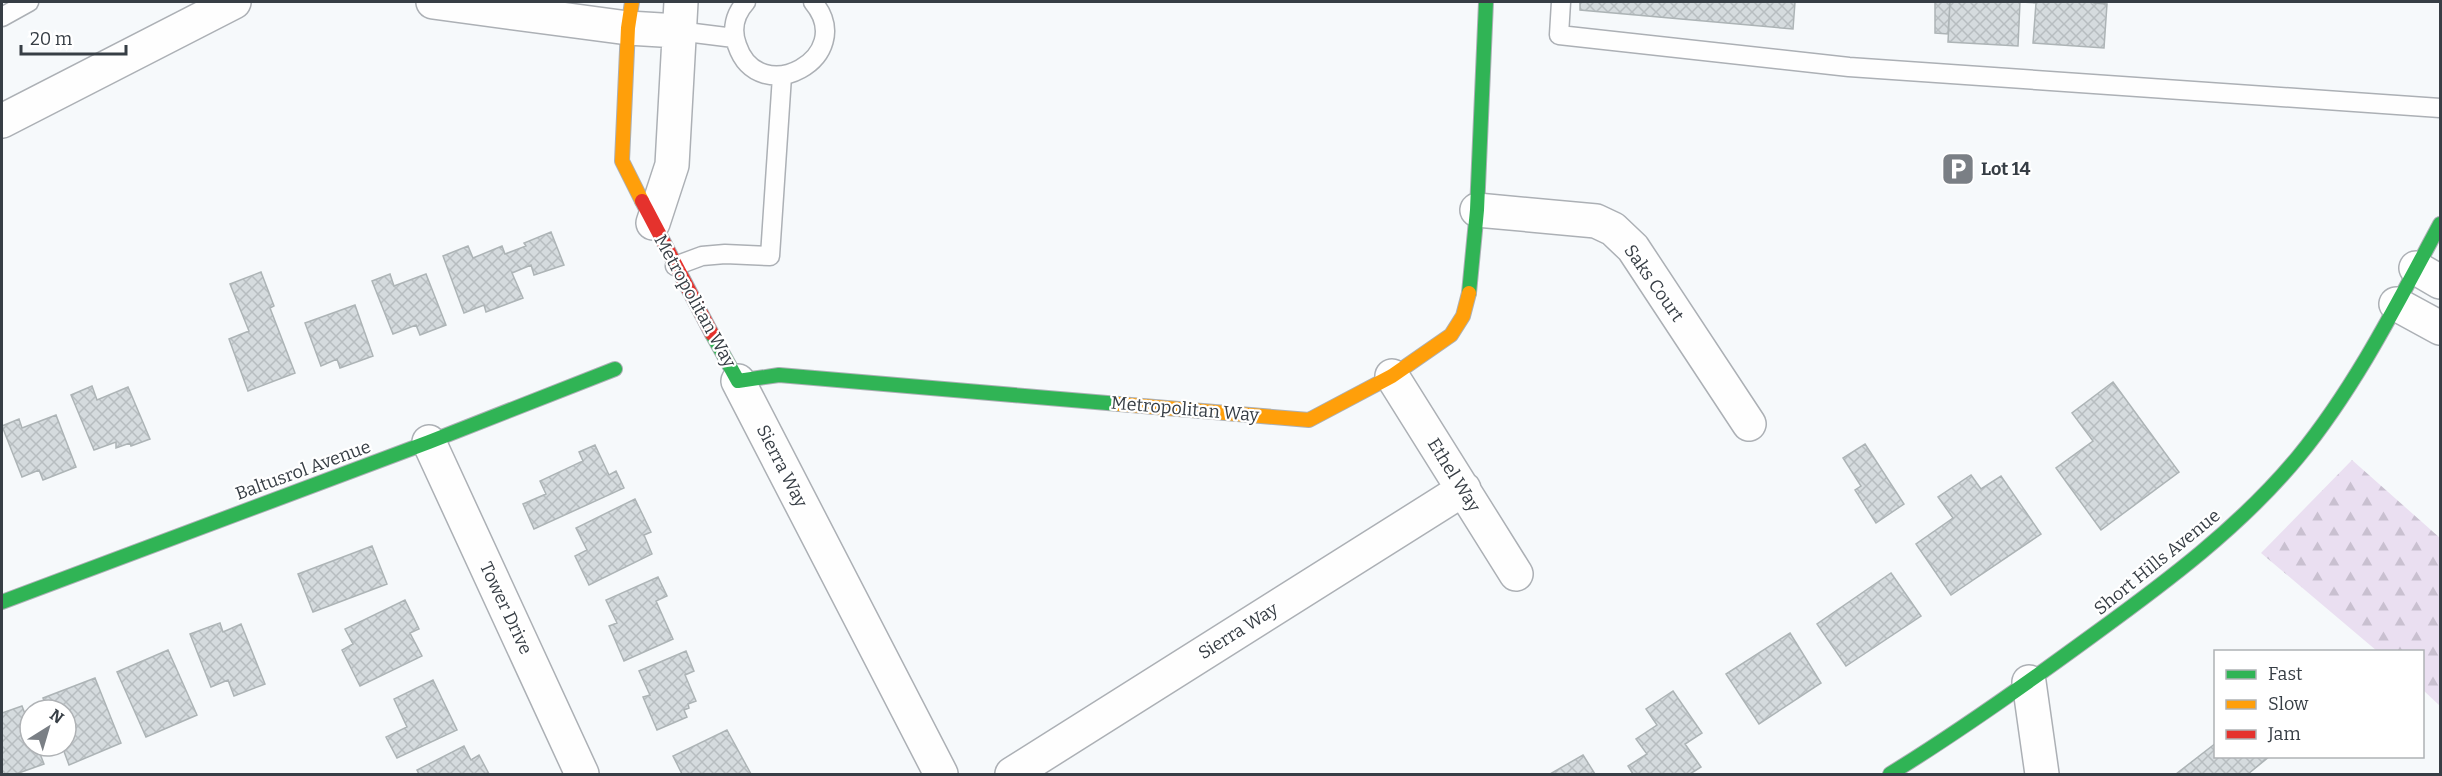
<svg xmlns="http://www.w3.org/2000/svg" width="2442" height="776" font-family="Bitter,serif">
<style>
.forest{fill:url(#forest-firs)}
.building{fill:url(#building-cross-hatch);stroke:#adb4b6;stroke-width:1.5}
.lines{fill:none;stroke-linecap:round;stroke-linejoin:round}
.lane-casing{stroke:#acb0b5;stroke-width:21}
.street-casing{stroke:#acb0b5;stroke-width:36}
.fast-casing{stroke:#acb0b5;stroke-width:16}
.slow-casing{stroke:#acb0b5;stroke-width:16}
.jam-casing{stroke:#acb0b5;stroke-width:16}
.lane{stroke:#fefefe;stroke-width:18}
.street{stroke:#fefefe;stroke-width:33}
.fast{stroke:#30b455;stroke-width:14}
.slow{stroke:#ff9f0a;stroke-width:14}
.jam{stroke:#e5322d;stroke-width:14}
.labels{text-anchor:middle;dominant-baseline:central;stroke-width:4.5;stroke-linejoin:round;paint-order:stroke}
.poi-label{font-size:18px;font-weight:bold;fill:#373e45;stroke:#fff;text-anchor:start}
.street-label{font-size:18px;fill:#373e45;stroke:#fff}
</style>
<defs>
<pattern id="forest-firs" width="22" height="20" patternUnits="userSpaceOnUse" patternTransform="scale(1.5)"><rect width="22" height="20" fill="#eadff1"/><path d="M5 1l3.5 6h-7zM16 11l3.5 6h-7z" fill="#c9c0d0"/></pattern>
<pattern id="building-cross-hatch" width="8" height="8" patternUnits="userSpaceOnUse" patternTransform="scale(1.5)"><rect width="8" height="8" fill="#d5dbde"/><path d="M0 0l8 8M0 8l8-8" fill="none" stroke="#b7bdc0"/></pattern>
</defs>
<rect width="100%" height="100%" fill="#f6f9fb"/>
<path class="forest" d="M2352 460 2440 538V706L2423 690 2422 652 2377 651 2261 553Z"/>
<path class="building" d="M1580 2H1795L1793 29 1580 10Z
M1935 2H1950L1948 34 1935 33Z
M1950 2H2020L2018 46 1948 42Z
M2021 2H2094V3L2107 4 2104 48 2033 43 2036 3Z
M551 232 564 265 534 275 531 265 512 273 523 298 486 312 484 305 464 313 443 256 468 246 473 258 502 246 505 254 526 246 524 243Z
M261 272 274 306 270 308 295 373 248 391 229 339 249 331 230 284Z
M390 274 394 286 426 274 446 325 420 335 416 325 393 334 372 281Z
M355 305 373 356 340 368 337 359 321 366 305 323Z
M2113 382 2179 472 2101 530 2056 468 2093 441 2072 413Z
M92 386 97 400 128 387 150 439 131 446 130 443 116 448V442L94 450 71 395Z
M56 415 76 467 43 480 39 470 22 477 2 426 19 419 22 428Z
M1865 444 1904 504 1876 523 1855 490 1861 486 1843 458Z
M595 445 609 475 616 471 624 488 534 529 523 504 546 494 540 481 583 461 579 452Z
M1971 475 1981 489 2001 476 2041 534 1951 595 1916 544 1953 518 1938 497Z
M635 499 651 532 644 535 652 554 589 585 575 556 587 550 576 528Z
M372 546 387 584 313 612 298 574Z
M1891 573 1921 616 1846 666 1817 624Z
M658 577 667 596 656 601 673 639 624 661 609 626 617 623 606 600Z
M405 600 419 629 410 633 422 656 360 686 342 650 353 644 345 629Z
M220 623 223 632 241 624 265 684 234 696 228 680 211 687 190 634Z
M1790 633 1821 683 1759 724 1726 674Z
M168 650 197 715 146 737 117 672Z
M686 651 694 671 685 675 696 701 688 704 689 708 684 710 687 717 657 730 643 697 650 695 639 671Z
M95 678 121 743 69 765 62 746H66V710H47L43 698Z
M433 680 457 730 397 758 386 737 407 727 394 699Z
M1673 691 1702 733 1685 744 1701 767 1690 774H1633L1628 766 1647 754 1636 739 1657 725 1646 709Z
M22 706 30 727V746H37L44 764 16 774H2V713Z
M727 730 751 774H682L673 756Z
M2216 743V756H2270L2248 774H2176Z
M464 746 471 760 479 755 489 774H419L417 770Z
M1583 755 1595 774H1550Z"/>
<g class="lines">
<g class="lane-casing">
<path id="lane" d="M746 2C735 14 731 29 737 45 759 111 859 57 813 2
M1561 2 1559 35 1849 67 2440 108
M2 17 29 2
M678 31 734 38
M675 266 702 256 725 254 770 256 782 76"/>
</g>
<g class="street-casing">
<path id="street" d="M433 2 628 28 678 31
M2 121 234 2
M1477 210 1596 221 1613 229 1633 248 1749 424
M653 223 672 165 681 2
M2416 268 2440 282
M2396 304 2440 328
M1392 376 1516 574
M738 381 941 774
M429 442 582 774
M2029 682 2042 774
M1012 774 1464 489"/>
</g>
<g class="fast-casing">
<path id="fast" d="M1469 293 1477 210 1486 2
M712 334 738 381 779 375 1119 404
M2 602 429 442 615 369
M1890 774C1960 731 2026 684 2093 635 2166 582 2240 527 2298 457 2356 386 2397 304 2440 224"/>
</g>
<g class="slow-casing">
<path id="slow" d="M632 2 628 28 622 161 642 201
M1119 404 1309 420 1392 376 1451 335 1463 316 1469 293"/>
</g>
<g class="jam-casing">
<path id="jam" d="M642 201 712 334"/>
</g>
<use href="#lane" class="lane"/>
<use href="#street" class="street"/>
<use href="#fast" class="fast"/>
<use href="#slow" class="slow"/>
<use href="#jam" class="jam"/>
</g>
<defs>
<g id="parking-square" transform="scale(1.725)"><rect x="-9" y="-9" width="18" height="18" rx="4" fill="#7a7f85" stroke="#fff"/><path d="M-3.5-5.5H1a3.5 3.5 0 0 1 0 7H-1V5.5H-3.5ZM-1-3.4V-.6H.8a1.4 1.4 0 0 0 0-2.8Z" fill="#fff"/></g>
</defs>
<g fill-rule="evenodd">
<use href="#parking-square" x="1958" y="169"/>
</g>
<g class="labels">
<g class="poi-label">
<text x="1981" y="169">Lot 14</text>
</g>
<g class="street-label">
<text transform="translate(1654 283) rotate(55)">Saks Court</text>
<text transform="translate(695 301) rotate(61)">Metropolitan Way</text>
<text transform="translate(1185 409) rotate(5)">Metropolitan Way</text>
<text transform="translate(782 466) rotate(63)">Sierra Way</text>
<text transform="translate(303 470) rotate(-20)">Baltusrol Avenue</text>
<text transform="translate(1454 475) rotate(58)">Ethel Way</text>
<text transform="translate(2157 562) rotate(-39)">Short Hills Avenue</text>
<text transform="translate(506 608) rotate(65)">Tower Drive</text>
<text transform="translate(1238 631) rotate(-32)">Sierra Way</text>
</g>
</g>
<rect width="2442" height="776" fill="none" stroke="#373e45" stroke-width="6"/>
<rect x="2214" y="650" width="210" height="108" fill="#ffffff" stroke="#afb2b5" stroke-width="1.5"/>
<rect x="2226" y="670" width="30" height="9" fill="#30b455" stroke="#afb2b5" stroke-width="1.5"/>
<text x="2268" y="680" font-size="18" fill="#373e45">Fast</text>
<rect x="2226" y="700" width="30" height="9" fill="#ff9f0a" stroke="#afb2b5" stroke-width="1.5"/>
<text x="2268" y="710" font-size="18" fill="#373e45">Slow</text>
<rect x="2226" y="730" width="30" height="9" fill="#e5322d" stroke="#afb2b5" stroke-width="1.5"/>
<text x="2268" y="740" font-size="18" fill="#373e45">Jam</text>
<g transform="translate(48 728) rotate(37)"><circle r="28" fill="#ffffff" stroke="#afb2b5" stroke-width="1.5"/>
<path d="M0-4.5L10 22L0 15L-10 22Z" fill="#7a7f85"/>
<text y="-9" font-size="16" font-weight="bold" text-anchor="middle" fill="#373e45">N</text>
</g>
<path d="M21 45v9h105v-9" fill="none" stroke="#373e45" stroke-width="3"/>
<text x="30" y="45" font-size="18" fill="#373e45" stroke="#ffffff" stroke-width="4.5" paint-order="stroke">20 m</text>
</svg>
